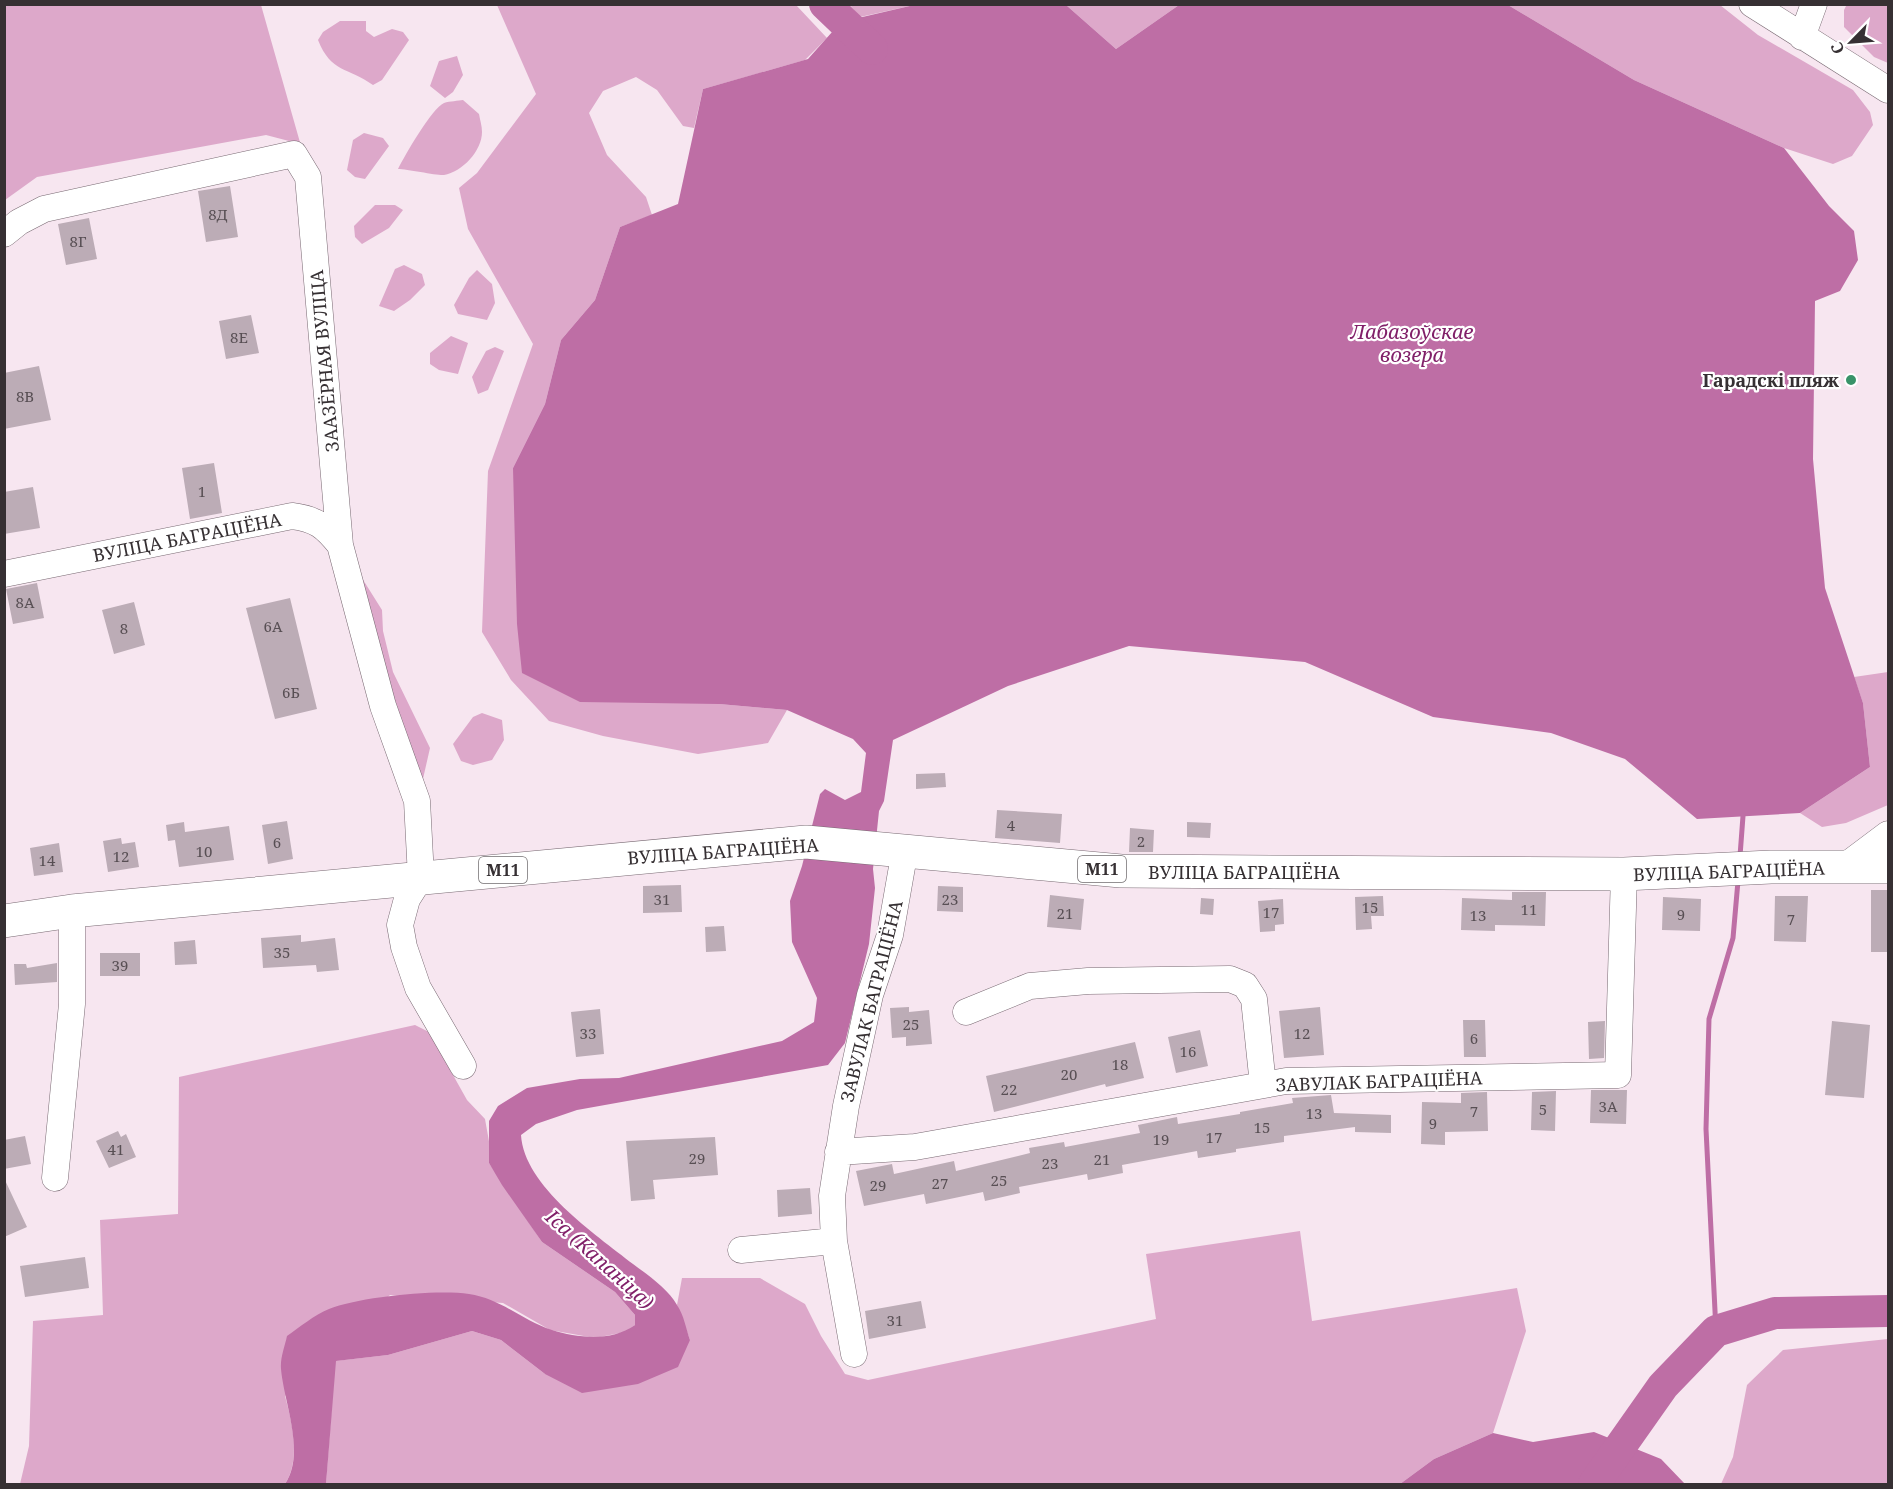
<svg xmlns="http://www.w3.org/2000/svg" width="1893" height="1489" font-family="'Noto Serif',serif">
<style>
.green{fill:#dda8ca}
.water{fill:#be6ea5}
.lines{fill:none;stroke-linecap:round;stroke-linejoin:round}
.stream{stroke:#be6ea5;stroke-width:5}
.river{stroke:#be6ea5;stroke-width:32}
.building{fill:#bcacb6}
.minor-casing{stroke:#786972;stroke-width:27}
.highway-casing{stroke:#786972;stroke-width:34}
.minor{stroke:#fff;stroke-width:26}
.highway{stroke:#fff;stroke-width:33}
.poi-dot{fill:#399369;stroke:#fff;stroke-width:2}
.labels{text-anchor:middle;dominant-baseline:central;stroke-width:4.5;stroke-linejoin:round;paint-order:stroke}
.number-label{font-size:15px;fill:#584f54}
.shield{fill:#fff;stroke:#726e70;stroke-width:1.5}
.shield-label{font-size:16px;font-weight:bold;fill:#363033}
.street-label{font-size:18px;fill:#363033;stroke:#fff}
.poi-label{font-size:18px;font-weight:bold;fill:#363033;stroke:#fff;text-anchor:end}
.water-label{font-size:20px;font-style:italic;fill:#812069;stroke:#fff}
</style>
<rect width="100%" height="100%" fill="#f7e6f0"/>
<path class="green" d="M1847 4 1888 5V63L1874 57 1844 27V10Z
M5 5H261L303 153 289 141 266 135 37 177 5 200Z
M497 5H796L827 38 805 60 703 89 694 128 683 126 657 90 636 77 603 91 589 113 607 155 646 197 652 215 620 227 595 300 561 340 545 404 513 468 719 704 787 710 768 743 698 754 603 736 549 721 511 680 482 632 488 471 533 344 468 229 459 188 477 173 536 94Z
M850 5H914L860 17Z
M1066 5H1179L1116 49Z
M1508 5H1720L1758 35 1853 90 1870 112 1873 125 1852 156 1833 164 1784 148 1634 80Z
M340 21H366V31L374 37 392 29 403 32 409 40 382 80 373 85C348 67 331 73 318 40L323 32Z
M457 56 463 75 453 92 445 98 430 86 439 61Z
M463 100 479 114C480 120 482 126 482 132 482 151 462 172 444 175 439 176 407 169 398 169 405 155 432 108 444 103 450 101 458 101 463 100Z
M364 133 383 138 389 146 365 179 355 177 347 170 353 140Z
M375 205H395L403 210 389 228 362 244 355 237 354 226Z
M404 265 422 274 425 285 410 300 394 311 379 306 395 269Z
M477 270 492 284 495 303 487 320 458 314 454 305 469 278Z
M451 336 468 343 458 374 439 370 430 364V353Z
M495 347 504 351 488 390 478 394 472 377 486 351Z
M360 575 382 610 383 631 393 672 430 748 420 792 391 704Z
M1888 672V805L1846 823 1822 827 1800 813 1870 767 1863 703 1854 677Z
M482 713 502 720 504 740 492 760 473 765 461 761 453 744 473 717Z
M415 1025 429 1032 467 1100 485 1119 490 1147 489 1163 542 1242 615 1292 635 1315V1325L625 1332 595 1338 550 1330 503 1303 390 1295 285 1396C292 1422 301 1460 285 1484H20L29 1446 33 1321 103 1315 100 1220 178 1214 179 1077Z
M1300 1231 1312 1321 1517 1288 1526 1331 1493 1433 1434 1459 1400 1484H326L335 1361 388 1355 472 1331 501 1340 545 1374 690 1340 677 1305 682 1278H760L805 1304 821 1336 845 1374 868 1380 1156 1319 1146 1254Z
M1888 1339V1484H1721L1733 1457 1747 1385 1783 1350Z"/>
<path class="water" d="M914 5H1066L1116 49 1179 5H1508L1634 80 1784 148 1829 206 1854 231 1858 260 1840 291 1815 301 1813 459 1825 588 1863 703 1870 767 1800 813 1697 819 1625 759 1551 733 1433 717 1305 662 1129 646 1008 686 893 740 884 801 879 811 873 869 875 888 869 944 845 1043 828 1065 577 1110 536 1124 521 1135C524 1186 595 1234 633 1264 648 1275 668 1289 677 1305 684 1315 686 1329 690 1340L678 1367 638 1384 582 1393 545 1374 501 1340 472 1331 388 1355 336 1361 326 1484H285C306 1453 284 1403 281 1369 280 1358 285 1346 287 1336 300 1327 314 1315 329 1309 359 1297 436 1289 469 1294 502 1299 523 1321 552 1330 578 1338 611 1342 635 1325V1315L615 1292 542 1242 502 1185 489 1163V1121L498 1106 527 1088 580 1079 619 1078 782 1041 814 1022 817 998 792 942 790 901 802 866 820 794 825 789 845 800 861 792 866 753 853 739 787 710 719 704 580 702 522 673 517 624 513 468 545 404 561 340 595 300 620 227 678 204 703 89 808 59 841 22Z
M1594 1432 1661 1459 1685 1484H1400L1434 1459 1493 1433 1533 1442Z"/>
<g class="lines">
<path class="stream" d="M1740 856 1743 816
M1716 1331 1706 1129 1709 1019 1733 938 1738 881"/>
<path class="river" d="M825 4 872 49
M1594 1484 1663 1386 1716 1331 1775 1313 1888 1311"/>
</g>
<path class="building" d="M230 186 238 237 206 242 198 191Z
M89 218 97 259 66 265 58 224Z
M251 315 259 353 226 359 219 321Z
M39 366 51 420 4 429V373Z
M214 463 222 513 190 519 182 468Z
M33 487 40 528 4 534V492Z
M37 583 44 618 13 624 6 589Z
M290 598 317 709 275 719 246 608Z
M134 602 145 645 114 654 102 610Z
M945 773 946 787 916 789V774Z
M997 810 1062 814 1060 843 995 838Z
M287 821 293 859 268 864 262 825Z
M184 822 185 832 229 826 234 860 179 867 175 840 168 841 166 825Z
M1187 822 1211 823 1210 838 1187 837Z
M1130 828 1154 830 1153 852H1129Z
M121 838 122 844 135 842 139 867 108 872 103 841Z
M59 843 63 872 34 876 30 848Z
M681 885 682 912 643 913V886Z
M938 886 963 887V912L937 911Z
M1871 890H1888V952H1871Z
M1512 892H1546L1545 926 1495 925V931L1461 930 1462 898 1512 900Z
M1050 895 1084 899 1081 930 1047 927Z
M1383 896 1384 916H1371L1372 929 1356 930 1355 897Z
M1775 896H1808L1806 942 1774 941Z
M1663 897 1701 899 1700 931 1662 930Z
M1201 898 1214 899 1213 915 1200 914Z
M1283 899 1284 924 1275 925V931L1260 932 1258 901Z
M724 926 726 951 706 952 705 927Z
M301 935V942L335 938 339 970 317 972 316 965 263 968 261 938Z
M195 940 197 964 175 965 174 942Z
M100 953H140V976H100Z
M57 963V982L15 985 14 964H26L27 968Z
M909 1007V1012L929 1010 932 1044 906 1046V1037L892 1038 890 1008Z
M1320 1007 1324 1055 1284 1058 1279 1011Z
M600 1009 604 1054 576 1057 571 1012Z
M1463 1020H1485L1486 1057H1464Z
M1605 1021 1604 1058 1589 1059 1588 1022Z
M1832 1021 1870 1025 1864 1098 1825 1095Z
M1200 1030 1208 1066 1176 1073 1168 1037Z
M1135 1042 1144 1078 1106 1087 1105 1084 994 1112 986 1076Z
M1591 1090H1627L1626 1124 1590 1123Z
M1556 1091 1555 1131 1531 1130 1532 1092Z
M1487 1092 1488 1131 1445 1132V1145L1421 1144 1422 1102 1461 1103V1093Z
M1331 1095 1334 1113 1391 1115V1133L1355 1132V1127L1284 1136V1142L1236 1149V1152L1198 1158 1197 1151 1122 1165 1123 1173 1088 1180 1087 1174 1019 1187 1020 1193 985 1201 983 1192 926 1204 924 1194 864 1206 856 1171 892 1164 894 1174 954 1161 956 1171 1030 1153 1029 1148 1064 1142 1065 1147 1140 1133 1138 1125 1177 1117 1178 1124 1240 1114V1112L1293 1103 1292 1098Z
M118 1131 121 1137 126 1134 136 1157 109 1168 96 1141Z
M25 1136 31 1164 4 1169V1140Z
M715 1137 718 1175 653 1180 655 1199 631 1201 626 1141Z
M4 1178 27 1227 4 1237Z
M810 1188 812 1214 778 1217 777 1190Z
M85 1257 89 1288 25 1297 20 1266Z
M921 1301 926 1328 869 1339 865 1311Z"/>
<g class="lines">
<g class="minor-casing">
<path id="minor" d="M1752 4 1888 90
M1802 37 1814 4
M4 234 19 222 44 209 294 154 308 177 340 545
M4 574 292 516C316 519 325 526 340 545L383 706 417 801 421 877 407 899 400 925 404 947 418 988 463 1066
M1844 867 1888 834
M966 1012 1030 986 1088 981 1230 979 1245 985 1254 999 1263 1085
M838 1152 915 1147 1286 1081 1618 1075 1624 874
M55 1178 72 1004V911
M834 1241 832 1196 846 1106 870 995 890 935 905 850
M741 1250 834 1241 854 1354"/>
</g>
<g class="highway-casing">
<path id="highway" d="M4 921 72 911 806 842 1121 871 1624 874 1771 867H1888"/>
</g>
<use href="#minor" class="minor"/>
<use href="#highway" class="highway"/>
</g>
<circle class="poi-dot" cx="1851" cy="380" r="6"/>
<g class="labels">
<g class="number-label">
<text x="218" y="214">8Д</text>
<text x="78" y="241">8Г</text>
<text x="239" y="337">8Е</text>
<text x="25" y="396">8В</text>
<text x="202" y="491">1</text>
<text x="25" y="602">8А</text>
<text x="273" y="626">6А</text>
<text x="124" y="628">8</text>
<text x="291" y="692">6Б</text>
<text x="1011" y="825">4</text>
<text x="1141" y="841">2</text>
<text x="277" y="842">6</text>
<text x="204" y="851">10</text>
<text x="121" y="856">12</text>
<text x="47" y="860">14</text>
<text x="662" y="899">31</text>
<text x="950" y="899">23</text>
<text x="1370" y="907">15</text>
<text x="1529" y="909">11</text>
<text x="1271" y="912">17</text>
<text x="1065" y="913">21</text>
<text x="1681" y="914">9</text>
<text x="1478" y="915">13</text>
<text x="1791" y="919">7</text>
<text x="282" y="952">35</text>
<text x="120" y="965">39</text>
<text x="911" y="1024">25</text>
<text x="588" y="1033">33</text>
<text x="1302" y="1033">12</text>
<text x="1474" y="1038">6</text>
<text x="1188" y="1051">16</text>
<text x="1120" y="1064">18</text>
<text x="1069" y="1074">20</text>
<text x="1009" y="1089">22</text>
<text x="1608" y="1106">3А</text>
<text x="1543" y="1109">5</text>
<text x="1474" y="1111">7</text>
<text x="1314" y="1113">13</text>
<text x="1433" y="1123">9</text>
<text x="1262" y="1127">15</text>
<text x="1214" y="1137">17</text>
<text x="1161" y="1139">19</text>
<text x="116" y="1149">41</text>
<text x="697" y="1158">29</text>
<text x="1102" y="1159">21</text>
<text x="1050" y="1163">23</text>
<text x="999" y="1180">25</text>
<text x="940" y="1183">27</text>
<text x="878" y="1185">29</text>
<text x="895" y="1320">31</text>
</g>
<g class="shield">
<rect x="1078" y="856" width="48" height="26" rx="4.5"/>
<rect x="479" y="857" width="48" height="26" rx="4.5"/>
</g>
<g class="shield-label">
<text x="1102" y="869">М11</text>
<text x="503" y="870">М11</text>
</g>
<g class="street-label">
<text transform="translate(324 361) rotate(-95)">ЗААЗЁРНАЯ ВУЛІЦА</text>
<text transform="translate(187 537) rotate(-11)">ВУЛІЦА БАГРАЦІЁНА</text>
<text transform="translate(723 851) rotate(-4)">ВУЛІЦА БАГРАЦІЁНА</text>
<text transform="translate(1729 871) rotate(-2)">ВУЛІЦА БАГРАЦІЁНА</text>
<text x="1244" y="872">ВУЛІЦА БАГРАЦІЁНА</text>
<text transform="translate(871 1001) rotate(-76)">ЗАВУЛАК БАГРАЦІЁНА</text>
<text transform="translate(1379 1081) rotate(-2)">ЗАВУЛАК БАГРАЦІЁНА</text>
</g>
<g class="poi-label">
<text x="1839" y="380">Гарадскі пляж</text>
</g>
<g class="water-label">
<text x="1412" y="331">Лабазоўскае<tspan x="1412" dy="23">возера</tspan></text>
<text transform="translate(600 1259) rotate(42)">Іса (Капаніца)</text>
</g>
</g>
<rect width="1893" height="1489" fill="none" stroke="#363033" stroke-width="12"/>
<g transform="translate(1851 42) rotate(245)" stroke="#ffffff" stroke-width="4.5" paint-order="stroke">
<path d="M0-4.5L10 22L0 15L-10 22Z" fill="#363033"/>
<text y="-9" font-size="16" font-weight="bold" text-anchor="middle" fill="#363033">С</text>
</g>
</svg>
